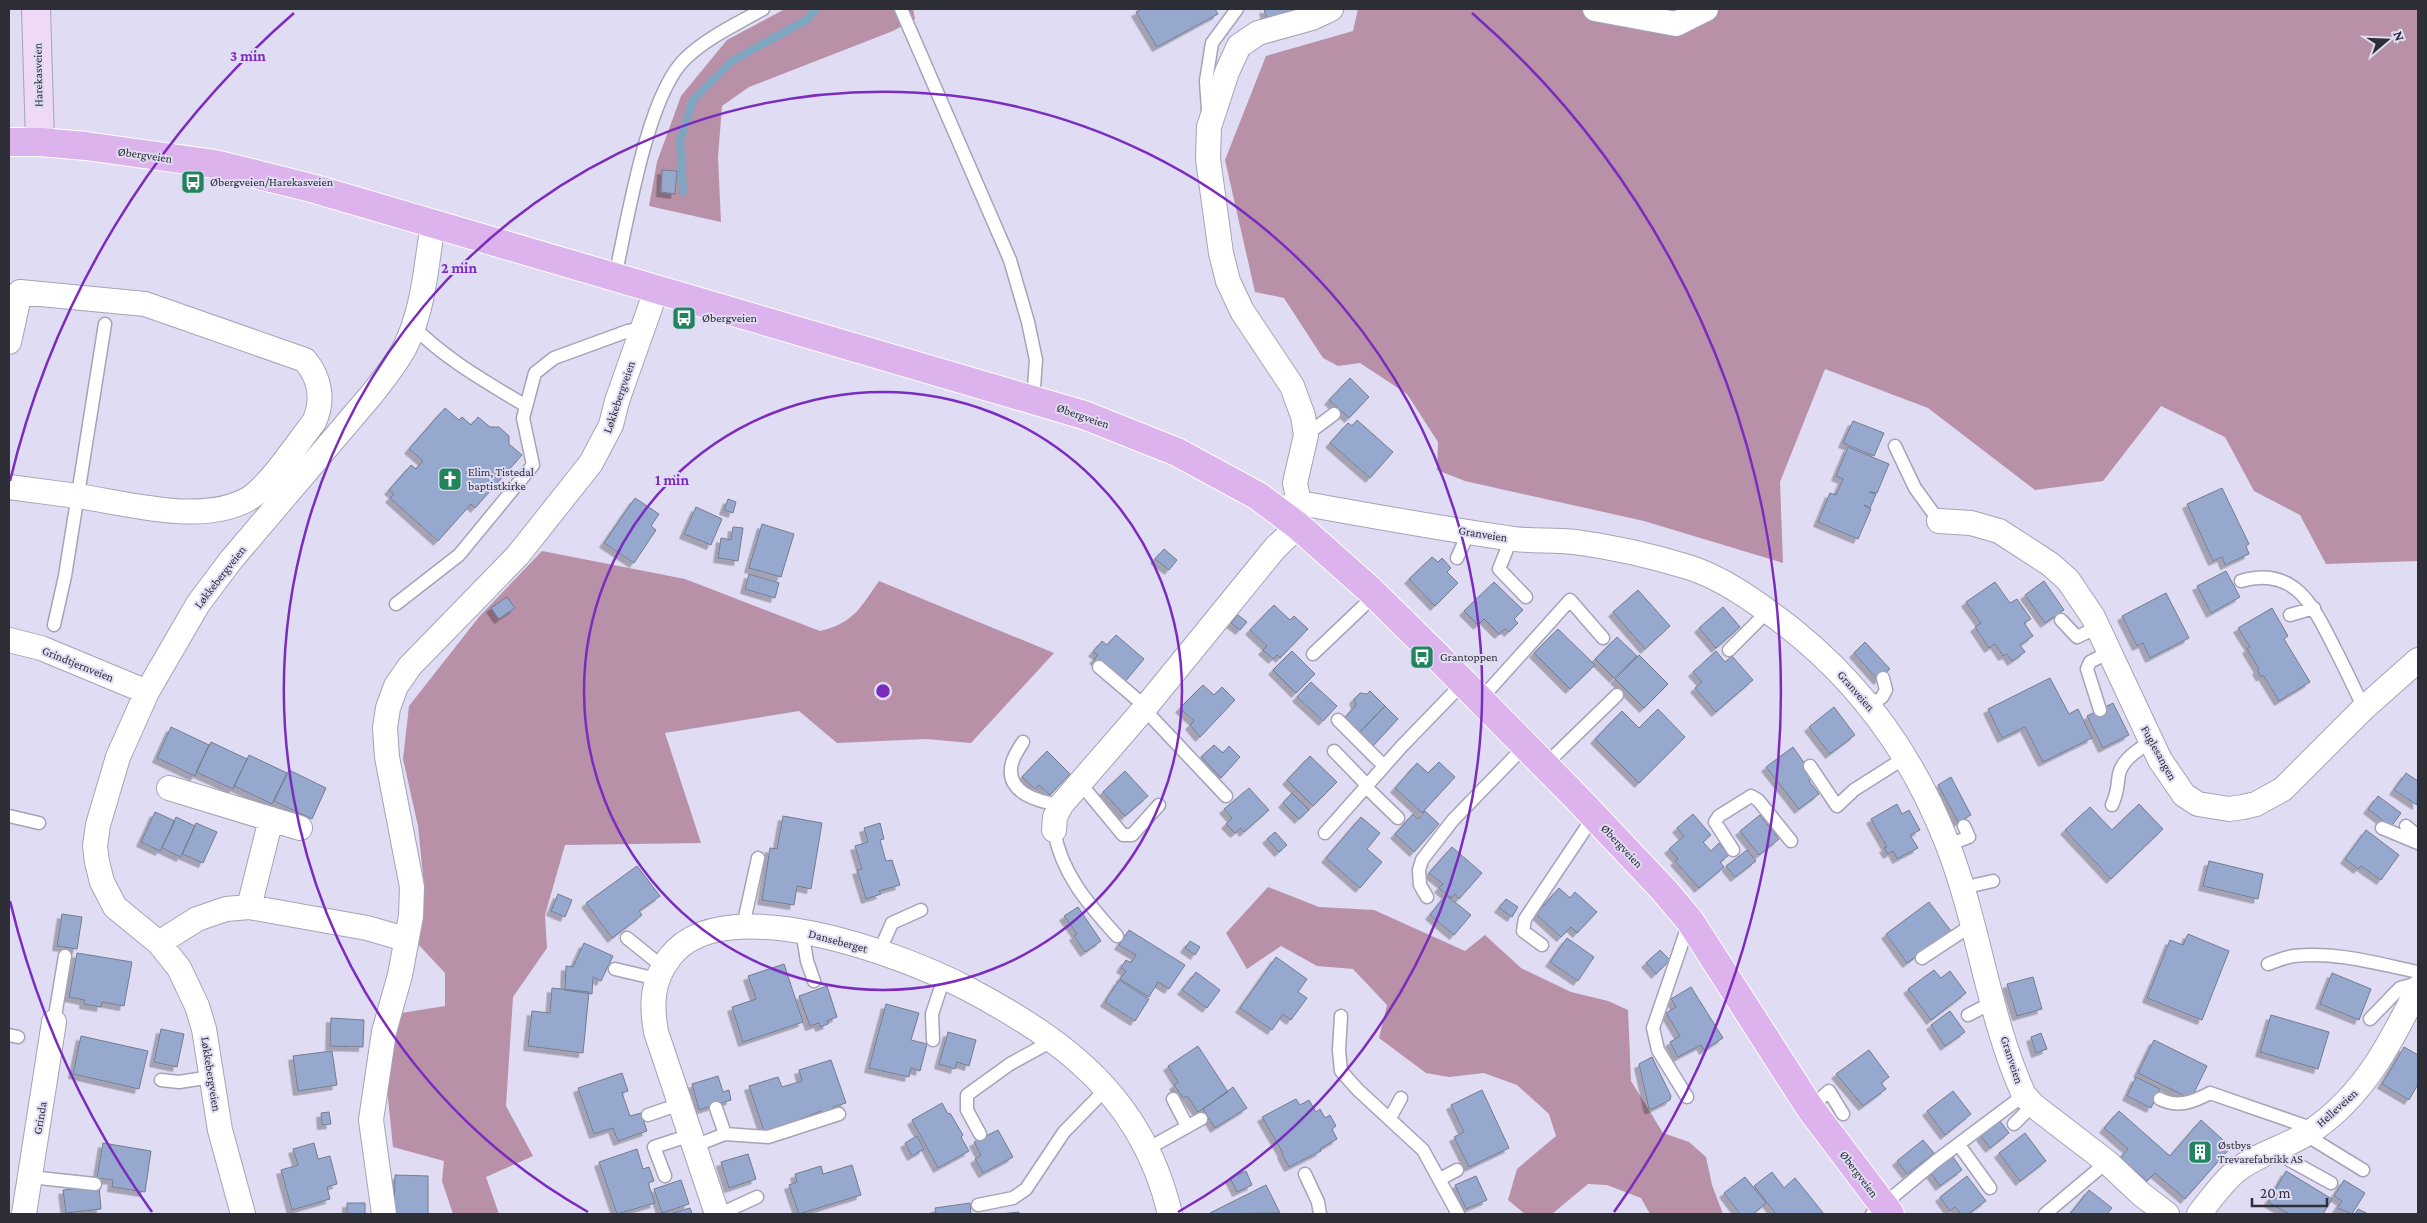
<svg xmlns="http://www.w3.org/2000/svg" width="2427" height="1223" font-family="'Crimson Pro',serif">
<style>
.forest{fill:#b890a8}
.lines{fill:none;stroke-linecap:round;stroke-linejoin:round}
.stream{stroke:#7fa6c1;stroke-width:8}
.building{fill:#96a8cd;stroke:#737c8f;filter:url(#shadow)}
.lane-casing{stroke:#a5a3b8;stroke-width:15}
.street-casing{stroke:#a5a3b8;stroke-width:26}
.secondary-casing{stroke:#a5a3b8;stroke-width:30}
.primary-casing{stroke:#fff;stroke-width:30}
.lane{stroke:#fff;stroke-width:12}
.street{stroke:#fff;stroke-width:24}
.secondary{stroke:#eed9f6;stroke-width:28}
.primary{stroke:#ddb3ed;stroke-width:28}
.ring{fill:none;stroke:#7b2cbf;stroke-width:2.5}
.labels{text-anchor:middle;dominant-baseline:central;stroke-width:4;stroke-linejoin:round;paint-order:stroke}
.street-label{font-size:12px;fill:#2e2e36;stroke:#dfdcf3}
.poi-label{font-size:12px;fill:#2e2e36;stroke:#dfdcf3;text-anchor:start}
.centre{fill:#7b2cbf;stroke:#dfdcf3;stroke-width:2.5}
.ring-label{font-size:15px;text-anchor:middle;font-weight:bold;fill:#7b2cbf;stroke:#dfdcf3;stroke-width:4;stroke-linejoin:round;paint-order:stroke}
</style>
<defs>
<filter id="shadow"><feDropShadow dx="-4.5" dy="4.5" stdDeviation="0" flood-color="#0004"/></filter>
</defs>
<rect width="100%" height="100%" fill="#dfdcf3"/>
<path class="forest" d="M785 9H913L915 19 893 31 749 87 722 106 718 157 721 222 649 206 657 162 681 96 727 40Z
M1358 9H2418V561L2326 564 2300 515 2254 491 2225 437 2161 406 2103 481 2035 490 1928 408 1825 369 1780 482 1783 563 1644 521 1465 481 1437 470 1438 442 1407 394 1360 363 1338 366 1323 358 1284 298 1255 292 1225 160 1266 56 1353 31Z
M542 551 685 579 820 631C854 623 860 608 879 581L1054 653 971 743 926 739 837 743 799 711 665 733 701 843 565 845 545 915 547 948 513 997 506 1106 533 1156 486 1177 499 1214H453L442 1181 444 1161 393 1147 385 1069 401 1013 445 1006V973L418 944 424 885 418 826 403 759 409 706 479 617Z
M1268 887 1319 907 1374 910 1465 951 1485 935 1521 968 1571 992 1608 1001 1628 1010 1631 1081 1663 1133 1689 1142 1706 1157 1712 1185 1723 1214H1650L1641 1198 1607 1185 1588 1184 1552 1214H1525L1508 1200 1517 1169 1556 1136 1549 1114 1517 1085 1484 1073 1449 1077 1426 1073 1379 1038 1387 1005 1353 969 1317 966 1281 946 1247 969 1226 933Z"/>
<g class="lines">
<path class="stream" d="M683 191 680 141 693 100 732 61 806 20 816 9"/>
</g>
<path class="building" d="M1142 9H1215L1218 14 1157 47 1136 12Z
M1264 9H1317L1268 25Z
M662 170 677 171 675 194 661 192Z
M1350 378 1369 397 1349 418 1329 400Z
M445 408 459 420 462 417 471 425 478 417 490 427H499L509 436V444L522 455 475 508 471 504 438 541 390 498 394 494 389 490 411 465 416 469 423 461 409 449Z
M1357 420 1393 452 1370 478 1330 443 1348 423 1352 426Z
M1853 421 1884 433 1874 456 1843 443Z
M1848 447 1889 464 1877 493 1869 492 1876 494 1870 508 1864 505 1871 509 1858 539 1818 522 1830 493 1836 495 1843 479 1836 476Z
M2222 488 2249 544 2246 546 2249 554 2225 565 2222 557 2213 561 2187 504Z
M635 498 659 514 651 526 656 530 634 563 604 543Z
M728 499 736 502 733 513 724 510Z
M696 507 722 519 711 545 684 534Z
M762 524 794 534 781 577 749 568Z
M733 527 743 528 738 561 718 558 721 538 731 540Z
M1164 549 1177 560 1169 570 1155 559Z
M1432 557 1438 562 1442 558 1451 568 1447 572 1458 583 1435 606 1409 579Z
M2226 571 2240 597 2211 613 2197 586Z
M749 574 779 583 775 598 745 589Z
M2044 581 2064 610 2045 623 2025 595Z
M1494 582 1523 610 1514 619 1518 623 1509 632 1505 629 1499 634 1484 619 1478 625 1464 611Z
M1995 582 2010 603 2017 599 2031 619 2024 623 2033 636 2020 645 2025 652 2012 661 2007 654 2003 656 1995 644 1989 648 1975 627 1981 623 1966 602Z
M1638 590 1670 626 1645 649 1613 612Z
M2166 593 2189 638 2150 658 2143 643 2137 646 2122 616Z
M507 597 515 608 499 619 491 608Z
M1274 605 1290 620 1294 616 1308 629 1280 658 1277 655 1273 659 1263 650 1267 646 1250 630Z
M1723 607 1740 627 1716 648 1699 628Z
M2272 608 2288 636 2284 639 2310 682 2279 701 2263 675 2261 677 2257 670 2259 669 2247 649 2250 647 2238 628Z
M1238 615 1247 622 1240 630 1231 623Z
M1558 629 1595 665 1570 689 1534 653Z
M1116 635 1144 659 1123 684 1094 659 1098 655 1093 652 1102 641 1107 645Z
M1617 637 1637 656 1614 678 1595 659Z
M1865 642 1890 669 1878 680 1854 653Z
M1292 651 1315 674 1296 693 1273 670Z
M1716 651 1725 662 1732 656 1753 680 1716 712 1695 688 1702 682 1693 672Z
M1639 655 1668 684 1644 708 1615 679Z
M2050 678 2069 714 2078 709 2092 738 2043 762 2025 727 2002 738 1988 709Z
M1311 682 1337 706 1323 721 1297 697Z
M1203 685 1214 695 1222 687 1235 700 1200 737 1190 725 1194 721 1180 708Z
M1370 691 1385 706 1358 734 1343 720 1356 705 1354 699 1360 693 1367 694Z
M2113 703 2129 735 2103 748 2087 716Z
M1385 706 1398 719 1372 747 1358 734Z
M1834 707 1855 735 1830 754 1809 727Z
M1658 709 1685 737 1639 783 1595 739 1622 711 1639 728Z
M171 727 209 745 195 776 157 758Z
M211 742 247 759 233 789 196 772Z
M1214 745 1223 753 1229 746 1240 757 1221 778 1201 757Z
M1793 747 1814 777 1809 781 1819 794 1799 809 1766 767Z
M1047 751 1070 774 1050 795 1039 785 1035 789 1022 777Z
M249 755 287 773 272 804 234 786Z
M1310 756 1337 782 1313 806 1287 780Z
M1439 762 1455 777 1422 813 1395 788 1417 763 1428 773Z
M289 770 326 788 312 819 274 801Z
M1125 771 1148 796 1125 816 1103 792Z
M2406 773 2418 781 2417 805 2394 790Z
M1951 777 1971 815 1958 822 1938 785Z
M1249 788 1269 810 1244 832 1241 828 1235 833 1226 824 1232 818 1224 809Z
M1292 793 1309 810 1299 819 1283 803Z
M2378 796 2401 813 2391 827 2368 809Z
M1897 804 1902 814 1909 810 1920 830 1910 835 1918 848 1897 859 1893 851 1888 854 1884 848 1887 847 1871 819Z
M2139 804 2163 829 2111 879 2065 830 2090 807 2112 830Z
M1425 811 1439 824 1414 852 1395 834 1413 814 1418 819Z
M155 812 175 821 160 851 141 842Z
M1693 814 1711 835 1703 842 1711 851 1719 843 1729 855 1720 862 1724 867 1699 888 1675 861 1678 859 1669 849 1684 836 1677 828Z
M1760 815 1779 839 1759 855 1740 831Z
M783 816 822 823 811 889 797 886 794 905 762 900 770 848 777 849Z
M176 817 195 826 181 857 162 848Z
M1361 817 1380 833 1367 849 1382 862 1360 888 1326 858Z
M196 823 217 832 203 863 182 854Z
M880 823 884 839 880 840 886 861 892 860 900 885 879 891 881 894 866 899 857 870 862 869 855 846 868 842 864 828Z
M2366 830 2399 855 2381 880 2361 866 2358 869 2345 859Z
M1275 832 1287 845 1279 852 1267 839Z
M1452 847 1482 873 1459 899 1455 894 1451 898 1439 888 1443 884 1429 873Z
M1747 850 1756 861 1735 877 1726 866Z
M2209 861 2263 874 2258 899 2203 886Z
M637 866 660 896 639 911 642 915 612 938 586 903Z
M1559 888 1570 898 1575 892 1597 912 1577 933 1571 927 1561 937 1536 914Z
M558 894 572 900 565 917 551 911Z
M1446 895 1471 915 1454 935 1430 915Z
M1506 899 1518 907 1512 917 1499 908Z
M1929 902 1951 931 1907 963 1886 934Z
M1078 907 1101 941 1085 952 1074 936 1077 934 1064 916Z
M62 914 82 917 77 949 57 946Z
M1129 930 1185 965 1169 989 1158 982 1149 997 1120 979 1126 971 1121 968 1126 960 1131 963 1136 955 1119 945Z
M2188 934 2229 951 2202 1020 2147 998 2170 940 2183 945Z
M1567 938 1594 957 1578 981 1550 962Z
M1190 941 1200 947 1195 955 1185 948Z
M584 943 613 956 601 981 593 977 592 994 565 990 566 966 573 967Z
M1660 950 1670 960 1656 974 1646 963Z
M77 953 132 962 124 1006 102 1002 101 1007 84 1004V1000L69 997Z
M1276 957 1307 979 1298 992 1307 998 1291 1020 1283 1014 1272 1030 1240 1008Z
M784 964 803 1022 743 1042 732 1007 756 999 748 976Z
M1934 970 1941 978 1950 971 1966 993 1931 1020 1908 989Z
M1196 972 1220 990 1207 1008 1182 990Z
M2332 973 2371 989 2359 1020 2320 1004Z
M2033 977 2042 1009 2017 1016 2007 984Z
M1119 980 1149 999 1135 1021 1105 1002Z
M827 986 837 1017 827 1021 828 1024 820 1027 819 1023 810 1026 799 996Z
M1691 987 1723 1038 1704 1050 1701 1045 1678 1057 1670 1042 1680 1036 1666 1013 1676 1007 1671 999Z
M552 988 589 992 583 1053 528 1046 532 1011 550 1013Z
M886 1004 919 1013 911 1040 927 1044 920 1071 911 1068 909 1077 869 1068Z
M1950 1011 1965 1032 1945 1046 1931 1025Z
M2271 1015 2329 1032 2318 1069 2260 1052Z
M331 1018 364 1020 363 1047 330 1046Z
M161 1029 184 1034 177 1067 154 1062Z
M948 1032 976 1040 969 1066 957 1062 955 1069 939 1064Z
M2041 1033 2047 1049 2036 1053 2031 1037Z
M81 1036 148 1051 139 1089 73 1074Z
M2154 1040 2207 1066 2191 1099 2138 1073Z
M1198 1046 1228 1092 1198 1112 1187 1096 1183 1098 1174 1085 1178 1082 1168 1066Z
M2404 1047 2418 1055V1084L2409 1100 2382 1084Z
M1869 1050 1889 1077 1881 1083 1886 1089 1863 1106 1836 1074Z
M332 1051 337 1085 298 1091 293 1056Z
M1652 1057 1671 1096 1670 1100 1652 1109H1649L1639 1064Z
M831 1060 846 1103 833 1107 835 1112 823 1116 821 1111 798 1120 799 1124 784 1129 783 1125 764 1131 749 1086 778 1077 782 1087 802 1081 799 1070Z
M622 1073 628 1091 622 1093 630 1116 641 1113 647 1131 618 1141 613 1128 594 1134 578 1088Z
M718 1076 723 1092 729 1090 731 1100 699 1110 692 1084Z
M2136 1077 2160 1089 2151 1108 2127 1096Z
M1233 1087 1247 1108 1215 1128 1203 1109Z
M1482 1090 1509 1148 1469 1167 1454 1137 1464 1132 1451 1105Z
M1953 1091 1971 1114 1945 1135 1927 1111Z
M1296 1099 1300 1105 1309 1100 1316 1112 1320 1109 1325 1118 1330 1115 1336 1126 1332 1129 1337 1139 1320 1149 1321 1151 1289 1167 1282 1154 1283 1153 1262 1117Z
M942 1103 948 1114 950 1113 963 1135 961 1137 969 1151 938 1168 912 1120Z
M2119 1111 2170 1156 2201 1120 2231 1147 2185 1199 2155 1173 2147 1181 2120 1158 2128 1149 2104 1128Z
M329 1112 331 1124 322 1125 321 1113Z
M2000 1121 2009 1133 1990 1148 1981 1136Z
M998 1130 1013 1157 983 1173 975 1159 981 1155 974 1142Z
M2025 1133 2046 1161 2020 1181 1999 1153Z
M917 1136 924 1149 912 1156 905 1143Z
M1923 1140 1934 1153 1907 1174 1897 1161Z
M103 1143 151 1151 145 1192 112 1187 113 1180 97 1178Z
M314 1143 318 1159 330 1156 337 1184 327 1187 330 1199 292 1210 281 1170 298 1165 293 1149Z
M637 1149 643 1169 649 1167 654 1181 648 1183 655 1203 617 1214 599 1162Z
M748 1154 756 1179 729 1188 721 1162Z
M1953 1157 1962 1170 1940 1186 1931 1173Z
M852 1165 861 1195 799 1214 789 1185 797 1182 795 1174 821 1166 823 1174Z
M1246 1171 1252 1185 1237 1192 1230 1178Z
M2286 1171 2332 1199 2323 1214H2289L2268 1202Z
M1772 1172 1784 1188 1795 1178 1824 1214H1776L1754 1186Z
M395 1175 428 1176V1214H394Z
M1476 1176 1487 1200 1466 1209 1455 1185Z
M1967 1176 1986 1201 1968 1214H1961L1955 1207 1950 1211 1940 1197Z
M1745 1177 1766 1203 1753 1214H1740L1724 1193Z
M681 1180 689 1204 662 1213 654 1189Z
M2344 1180 2365 1193 2352 1214 2337 1208 2342 1201 2334 1196Z
M1266 1185 1280 1213 1210 1214V1213Z
M99 1186 101 1209 66 1213 63 1190Z
M2089 1190 2112 1208 2107 1214H2070Z
M347 1203H365V1214H347Z
M970 1203 971 1214H936L935 1208Z
M690 1208 692 1214H669Z
M2358 1209 2368 1214H2355Z
M1019 1212V1214H1000Z"/>
<g class="lines">
<g class="lane-casing">
<path id="lane" d="M901 9 1010 260 1028 322 1036 360 1033 400
M1208 110 1206 81 1212 43 1237 9
M615 277C627 223 647 94 686 58 708 37 737 24 763 9
M414 327C445 359 488 383 526 406
M1306 435 1334 414
M1895 446 1915 488 1939 521
M1511 539 1499 569 1526 597
M1457 558 1469 532
M2241 581C2295 565 2314 607 2335 649 2345 668 2354 688 2364 708
M396 604 459 555 533 465 523 418 535 373 554 358 628 331 645 328
M2290 615 2314 608
M2061 620 2077 637 2098 627
M54 625 65 576 105 324
M1729 650 1768 611
M1313 654 1375 595
M1099 667 1146 707
M1480 700 1570 600 1603 638
M1870 706 1882 697 1886 690 1883 678
M1144 709 1226 796
M2100 710 2087 669 2090 662 2109 652
M1338 720 1384 766
M1023 742C1019 748 1014 756 1012 763 1004 793 1039 802 1061 805
M1334 751 1367 785
M1545 765 1617 695
M1810 766 1837 806 1854 790 1906 757
M1080 783 1123 835H1132L1159 805
M1366 787 1398 818
M2112 805C2118 792 2117 787 2119 774 2123 758 2139 750 2151 741
M9 816 39 823
M2406 826 2418 836
M2382 828 2418 843
M1054 830C1061 873 1088 904 1117 936
M1325 833 1402 746 1463 683
M1948 845 1969 837 1964 826
M1733 850 1715 822 1719 816 1751 796 1758 800 1791 841
M1962 888 1993 881
M1427 897 1420 885 1419 870 1422 860 1453 820 1525 746
M743 926 758 858
M802 931 807 961 814 981
M627 938 663 967
M1542 945 1523 931 1525 919 1594 816
M879 952 892 923 921 910
M1922 958 1972 925
M2268 964C2276 961 2285 957 2294 956 2335 951 2379 964 2418 972
M615 969 657 979
M1968 1015 1993 1002
M1341 1016 1339 1050 1341 1071 1358 1090 1423 1150 1458 1214
M2370 1019 2400 988 2418 983
M54 1022 65 956
M9 1035 18 1037
M933 1040 932 1014 944 978
M161 1080 179 1082 211 1077
M1687 1097 1658 1050 1653 1028 1689 923
M1173 1099 1187 1126
M2160 1099C2178 1108 2193 1102 2210 1093L2314 1129
M716 1108 725 1134
M1810 1108 1829 1091 1843 1114
M648 1115 680 1104
M1390 1118 1401 1098
M2014 1124 2033 1105
M980 1134 967 1110V1095L1010 1064 1052 1041
M2306 1135 2363 1170
M1959 1145 1990 1188
M694 1146 725 1134 768 1137 839 1114
M1147 1149 1201 1119
M2273 1151 2331 1183
M1305 1174 1318 1202 1320 1214
M665 1176 654 1147 691 1135
M30 1177 95 1184
M1440 1179 1457 1170
M978 1205 1013 1198 1026 1189 1064 1132 1106 1089
M720 1214 757 1197
M1872 1214 1936 1161 2024 1095
M2045 1214 2107 1162"/>
</g>
<g class="street-casing">
<path id="street" d="M1595 9 1676 24 1706 9
M9 342 20 292 145 304 305 360C320 378 324 400 314 422 298 442 270 485 250 498 203 526 127 503 77 496 54 493 31 490 9 487
M1299 503 1295 483 1306 435 1303 416 1292 386 1242 311 1228 281 1221 253 1208 159 1209 127 1227 72 1239 46 1258 33 1312 18 1331 9
M1278 510 1299 503C1368 515 1437 528 1507 538 1529 542 1553 539 1575 542 1613 547 1652 556 1688 567 1717 576 1743 593 1766 610 1850 669 1910 748 1947 843 1979 924 1988 1016 2024 1095L2033 1105 2107 1162 2141 1194 2167 1214
M1939 521 1971 523 1999 531 2050 564 2068 580 2093 617 2160 760 2184 795 2198 804 2229 809 2243 807 2256 804 2283 789 2364 708 2418 660
M9 640 41 648 147 692
M169 788 300 828
M1054 830 1055 817 1061 805 1144 709 1275 548 1298 526
M249 907 271 819
M159 943 197 919 226 909 249 907 367 928 405 939
M24 1214 54 1022
M243 1214 220 1130 204 1029 197 1006 179 968 159 943 115 907 102 882 97 862 95 846 98 825 118 757 147 692 198 604 231 560 372 394C384 379 396 364 405 347 424 309 426 265 433 224
M384 1214 371 1120 384 1032 400 975 411 916 412 887 387 757 385 728 388 708 396 686 410 666 518 555 591 463 611 425 617 401 657 288
M717 1214 656 1032C651 1004 652 980 670 957 723 887 904 955 968 989 1006 1009 1045 1032 1078 1061 1125 1102 1156 1154 1170 1214
M2199 1214C2210 1200 2222 1183 2236 1171 2258 1153 2290 1146 2313 1130 2365 1094 2391 1042 2418 988"/>
</g>
<g class="secondary-casing">
<path id="secondary" d="M36 9 40 142"/>
</g>
<g class="primary-casing">
<path id="primary" d="M9 142H40L86 146 215 164 315 189 1084 415 1177 452 1258 496 1298 526 1369 589 1437 656 1576 797 1663 889 1690 921 1810 1108 1890 1214"/>
</g>
<use href="#lane" class="lane"/>
<use href="#street" class="street"/>
<use href="#secondary" class="secondary"/>
<use href="#primary" class="primary"/>
</g>
<g class="ring">
<circle cx="883" cy="691" r="299"/>
<path d="M588 1212A599 599 0 1 1 1178 1212"/>
<path d="M152 1212A898 898 0 0 1 10 901M10 481A898 898 0 0 1 294 13M1472 13A898 898 0 0 1 1614 1212"/>
</g>
<defs>
<g id="bus-square" transform="scale(1.25)"><rect x="-9" y="-9" width="18" height="18" rx="4" fill="#21845d" stroke="#dfdcf3"/><path d="M-5-6H5V4H4V6H2V4H-2V6H-4V4H-5ZM-3.5-4V0h7V-4ZM-3.5 1.2v1.5H-2V1.2ZM2 1.2v1.5H3.5V1.2Z" fill="#fff"/></g>
<g id="church-square" transform="scale(1.25)"><rect x="-9" y="-9" width="18" height="18" rx="4" fill="#21845d" stroke="#dfdcf3"/><path d="M-1.2-6h2.4v3.5h3.3v2.4h-3.3V6h-2.4V-.1h-3.3v-2.4h3.3Z" fill="#fff"/></g>
<g id="building-square" transform="scale(1.25)"><rect x="-9" y="-9" width="18" height="18" rx="4" fill="#21845d" stroke="#dfdcf3"/><path d="M-4-6H4V6H1V3H-1V6H-4ZM-2.5-4.3h1.7v1.8h-1.7ZM.8-4.3h1.7v1.8H.8ZM-2.5-1h1.7V.8h-1.7ZM.8-1h1.7V.8H.8Z" fill="#fff"/></g>
</defs>
<g fill-rule="evenodd">
<use href="#bus-square" x="193" y="182"/>
<use href="#bus-square" x="684" y="318"/>
<use href="#church-square" x="450" y="479"/>
<use href="#bus-square" x="1422" y="657"/>
<use href="#building-square" x="2200" y="1152"/>
</g>
<g class="labels">
<g class="street-label">
<text transform="translate(38 75) rotate(-91)">Harekasveien</text>
<text transform="translate(145 155) rotate(8)">Øbergveien</text>
<text transform="translate(619 397) rotate(-71)">Løkkebergveien</text>
<text transform="translate(1083 416) rotate(19)">Øbergveien</text>
<text transform="translate(1483 534) rotate(9)">Granveien</text>
<text transform="translate(220 577) rotate(-52)">Løkkebergveien</text>
<text transform="translate(78 664) rotate(22)">Grindtjernveien</text>
<text transform="translate(1856 691) rotate(49)">Granveien</text>
<text transform="translate(2159 753) rotate(61)">Fuglesangen</text>
<text transform="translate(1622 846) rotate(47)">Øbergveien</text>
<text transform="translate(838 941) rotate(15)">Danseberget</text>
<text transform="translate(2012 1060) rotate(72)">Granveien</text>
<text transform="translate(211 1074) rotate(81)">Løkkebergveien</text>
<text transform="translate(2337 1108) rotate(-42)">Helleveien</text>
<text transform="translate(40 1118) rotate(-80)">Grinda</text>
<text transform="translate(1859 1174) rotate(53)">Øbergveien</text>
</g>
<g class="poi-label">
<text x="210" y="182">Øbergveien/Harekasveien</text>
<text x="702" y="318">Øbergveien</text>
<text x="468" y="472">Elim, Tistedal<tspan x="468" dy="14">baptistkirke</tspan></text>
<text x="1440" y="657">Grantoppen</text>
<text x="2218" y="1145">Østbys<tspan x="2218" dy="14">Trevarefabrikk AS</tspan></text>
</g>
</g>
<circle cx="883" cy="691" r="8" class="centre"/>
<g class="ring-label">
<text x="248" y="61">3 min</text>
<text x="459" y="273">2 min</text>
<text x="672" y="485">1 min</text>
</g>
<rect width="2427" height="1223" fill="none" stroke="#2e2e36" stroke-width="20"/>
<g transform="translate(2387 40) rotate(71)" stroke="#dfdcf3" stroke-width="4" paint-order="stroke">
<path d="M0-4L9 19L0 12L-9 19Z" fill="#2e2e36"/>
<text y="-8" font-size="14" font-weight="bold" text-anchor="middle" fill="#2e2e36">N</text>
</g>
<path d="M2252 1198v8h75v-8" fill="none" stroke="#2e2e36" stroke-width="2.5"/>
<text x="2260" y="1198" font-size="15" fill="#2e2e36" stroke="#dfdcf3" stroke-width="4" paint-order="stroke">20 m</text>
</svg>
